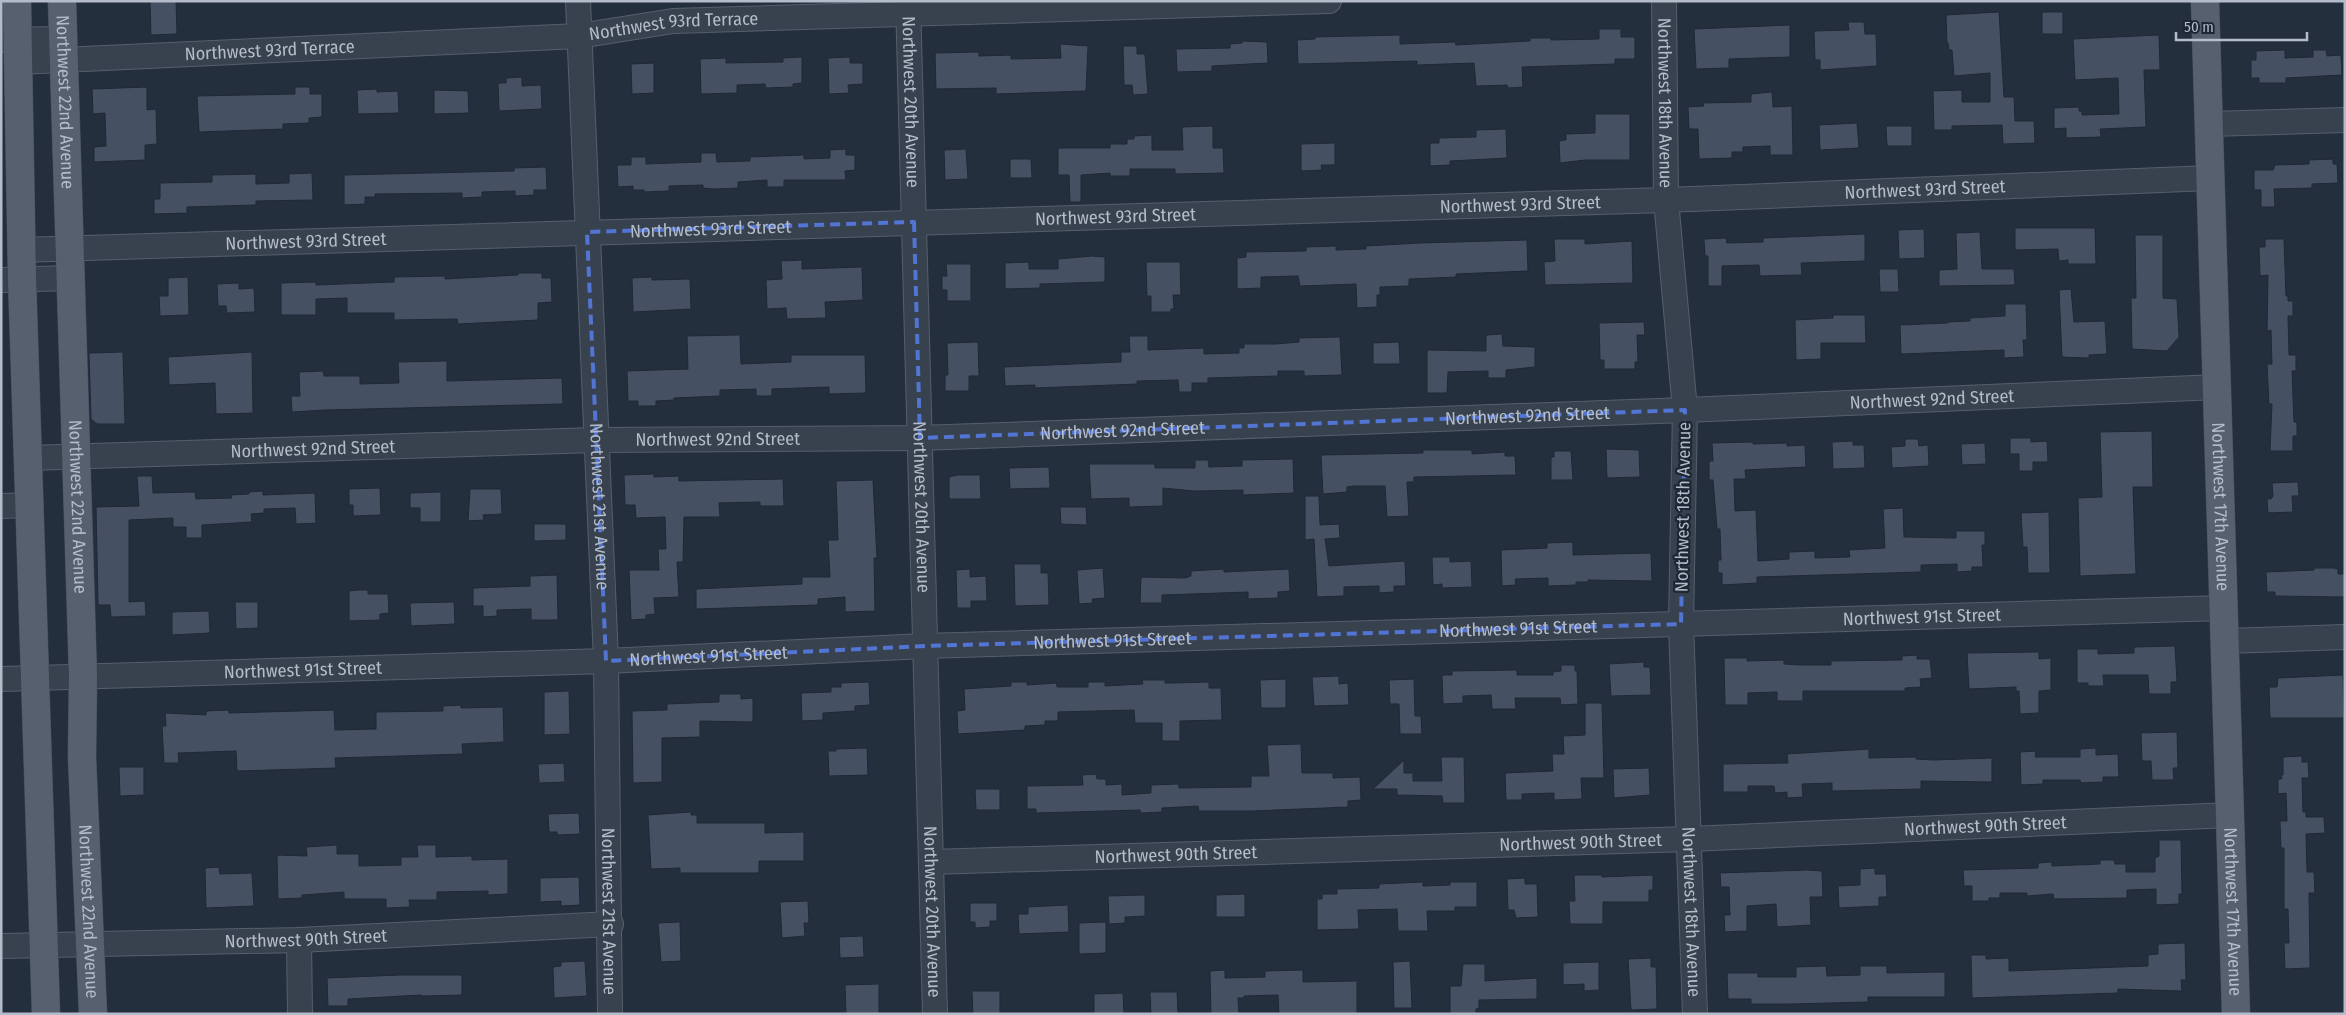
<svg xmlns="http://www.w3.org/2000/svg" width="2346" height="1015" font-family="'Fira Sans Condensed',sans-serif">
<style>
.building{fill:#455162;stroke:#1f2835}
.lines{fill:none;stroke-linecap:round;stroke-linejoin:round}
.minor-casing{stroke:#565f6c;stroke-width:26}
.major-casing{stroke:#414a57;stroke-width:29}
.minor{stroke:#38414e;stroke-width:24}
.major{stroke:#56606e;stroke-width:28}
.marked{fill:none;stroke:#5274d3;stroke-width:4;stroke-dasharray:10 6;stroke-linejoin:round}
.labels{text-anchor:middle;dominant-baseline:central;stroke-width:4.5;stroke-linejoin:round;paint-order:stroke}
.street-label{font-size:18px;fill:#b4bcc9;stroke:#1d2633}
</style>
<rect width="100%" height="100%" fill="#242f3e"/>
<path class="building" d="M150 1H176L177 34 151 35Z
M1999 12 2004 97H2014L2015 121H2034L2035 143 2003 144 2002 125 1952 126V130H1934L1933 91 1962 90V102H1990V73L1954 76 1952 50H1949L1948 43H1947L1946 15Z
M2042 12H2063V34H2042Z
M1848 22H1864L1865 34H1876L1877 66 1820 70V60H1815L1814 31 1849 30Z
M1790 25V57L1729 59V68L1696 69 1694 29Z
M1599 29H1621V37H1635V59H1615V64L1522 67 1523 87 1508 88 1507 85 1476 86 1474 63 1417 65V61L1298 64 1297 40 1315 39V37L1400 35V44L1455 42 1456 45 1530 41V38H1551V40L1599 39Z
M2159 35 2160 70H2144L2146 127 2100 129 2101 137 2066 138V128L2054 129V108L2079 107V111H2082V115L2119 114 2118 78 2075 80 2073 39Z
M1242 41 1267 42 1268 63 1212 66V71L1177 72 1176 49 1230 48V44L1242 43Z
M1060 44 1088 46 1086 91 996 94V88L936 89 935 53 979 52V56L1011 55V59L1061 58Z
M1123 46H1137V54H1145L1148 94 1133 95 1132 85H1124Z
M2285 50V58L2313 57V50H2326L2327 56 2341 55 2342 75 2286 78V83H2259V78H2251V60H2256V51Z
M802 57V83L793 84V87L766 88 765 84 737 85V93L701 94 700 59 726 58V63L783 62V58Z
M850 57V63H863V84L848 85 849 93 829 94 828 58Z
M654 63V93L632 94 631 64Z
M522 77V86L541 85 542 109 499 111 498 83H506V78Z
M147 87V110L156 109 157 144 145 145V160L94 162V147L106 146 105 113 93 114 92 89Z
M295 87H310V94H322V117L309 118V123L283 124V129L199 132 197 96 295 94Z
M377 89V92L398 91 399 113 358 114 357 90Z
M434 90 468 91 469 113 434 114Z
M1772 92 1773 107 1792 106 1793 155H1770V146L1743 147V152H1732V158L1699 159 1698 129H1689L1688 107 1704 106 1703 103 1751 102V94Z
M1595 114H1630V160H1585L1560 163 1559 141 1566 140V134L1595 133Z
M1857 123 1859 148 1820 150 1819 125Z
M1213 126V148H1223L1224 173 1175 174V169H1130V176H1110V173L1081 175V202H1070L1069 175H1058V148H1110V144H1127V139H1134V136L1152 135V150H1183L1182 127Z
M1886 126H1912V146H1887Z
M1506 129 1507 158 1450 161V165L1430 166V143H1439V138L1476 137V130Z
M1335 143V165H1321L1322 170 1301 171V144Z
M846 149V155H855V170L845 171 846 180H784V187H767V180L738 182V188L714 189 703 188V185L669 186V191L644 192V190H633V186L618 187 617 165H631V157H646V164L701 162V153H716L717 162 750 161V157L804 155V159L830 158V150Z
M966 149 968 179 945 180 944 150Z
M1010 159H1031L1032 178H1010Z
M2333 159V164H2337L2338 183 2312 184V188L2274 189 2275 207H2261V190H2254V170H2273L2275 165 2309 164V160Z
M546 167 547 190H534V195L515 196V191L482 192V197L462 198V193L375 194V197H365V204L344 205V175L514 171V168Z
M312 173 313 200 256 201V205L187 207V213L154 214V199H160V183L212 182V175L256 174V184L289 183V174Z
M2015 228H2095L2096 264H2068V260L2059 261 2058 249 2015 250Z
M1924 229 1925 258 1899 259 1898 230Z
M1980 232 1982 269H2014L2015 285 1939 286V270L1957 269 1956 233Z
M1865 234V261L1801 263 1802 275 1760 276 1759 265 1722 266V286H1708V256H1705L1704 239 1726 238 1727 243 1763 242V238Z
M2135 235H2163V298L2177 299 2179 337 2167 351 2132 349 2131 298H2136Z
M1554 239H1585V244L1632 241 1633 283 1545 285 1544 262 1555 261Z
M2265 239H2284L2286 296H2288V301H2293V316H2288L2289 355H2296V371H2292L2294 422H2297V436H2293V451H2270L2272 404H2269L2267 364H2272L2271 330 2267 331 2268 275 2260 276 2259 247H2265Z
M1527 240 1528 271 1456 274V277L1409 279V286L1380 287V295H1377V307L1357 308 1356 284 1300 286 1298 276 1261 277V288L1237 289V258L1246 257V252L1306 251V247L1336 246V250L1366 249V246L1420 243Z
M1092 256 1105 257V282L1040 284V288L1005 289V263L1029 262V269H1058V259Z
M802 260V269L862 267 863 300 825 302 826 318 787 319 786 308 767 309 766 280 782 279 781 261Z
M1146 262H1180L1181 295H1173L1174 309H1171V312H1151V296H1147Z
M946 264H971V301H947V290H942V276H947Z
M1879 269H1898L1899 292H1880Z
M518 273H542V278H551L552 302 538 303V320L458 324 457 319 394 320V313H347V298L316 299V315H281V283L316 282V285L394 282V277L445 276V279L518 275Z
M188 277 189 315 160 316 159 296H168V278Z
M652 277V280L690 279 691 309 633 312 632 278Z
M239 283V289L254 288 255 312 227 313 226 306H218L217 284Z
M2071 289 2074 322 2105 321 2107 354 2089 355V358L2062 357 2059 290Z
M2005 304H2026L2027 340H2023L2024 357 2004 358V350L1901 354 1900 325 1948 323V322L1970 321V318L2005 316Z
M1833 315H1865L1866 343H1821V359L1796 360 1795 320 1833 318Z
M1644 322 1645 335H1637L1638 362H1635V369H1604V360H1600L1599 323Z
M1502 334 1503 346 1535 347V367L1506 370V378H1488V371L1448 372 1447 393H1427V350L1486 351V335Z
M740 335 741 364 791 362V355H865L866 393 829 394V387L772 389V396H756V389L720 390V396L674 398V400L656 401V406H638V401H628L627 371 688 369 687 336Z
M1129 336H1148V350L1204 348V354L1239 353V348H1244V344H1276L1299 342V338L1340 337 1342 375 1304 376V371H1278V376L1208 378V383H1192V392H1179L1178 380 1137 381V384L1035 388V385L1005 386 1004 367 1121 362V352H1130Z
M978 342 979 376H969V391H945V375H948L947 343Z
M1399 342 1400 364H1373V343Z
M123 352 125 424H97L91 419 89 353Z
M252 352 253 413 216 414 215 383 169 385 168 357Z
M447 361V381L562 378 563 404 325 410 292 412 291 396H300L299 372 323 371 324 376H360V384L399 383 398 362Z
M2152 431 2153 487H2133L2136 574 2080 576 2078 498 2102 497 2100 432Z
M2010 438H2031V442L2047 441 2048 462H2033V471H2019V454H2010Z
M1905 439H1918L1919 446 1928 445 1929 466 1892 468 1891 447 1905 446Z
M1853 441V445H1864L1865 468 1833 469 1832 442Z
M1753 442V444L1787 443V446L1805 445 1806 467 1745 470 1746 479H1734L1735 511 1756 510 1758 561 1789 559V552L1815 551V558L1850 557 1849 550 1885 548 1883 509 1903 508 1904 537 1956 538V531H1985V545H1982L1983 567H1972V571L1957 572V564L1921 565V572L1757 577V583L1722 585V573H1718V560H1721L1720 529H1717L1713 480H1709V461H1713L1712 443Z
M1985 443 1986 464 1962 465 1961 444Z
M1606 449 1639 450 1640 477 1607 478Z
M1423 450H1472V454L1505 452V456H1515L1516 475 1414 477V482H1407L1409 516 1387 517 1385 486H1354L1347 487V492L1323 494 1321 455 1423 453Z
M1554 451H1571L1573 480H1551V457H1554Z
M1293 459 1294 493 1243 495V490L1194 491 1163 488V506L1129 507V498L1091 499 1089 464H1155V468H1195V460H1208L1209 467 1242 466V460Z
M1049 467 1050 488 1010 489 1009 468Z
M654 474V477L679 476V481L783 479 784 506H760V502L719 503 720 517H684L683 562H677L679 597 654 598 655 614 646 615V619L631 620 629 570H659L658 549H666L665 517 636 518 635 505H625L624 475Z
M958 475H980L981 499H949V477Z
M137 476H152L153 493 195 492 196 499 232 498 231 495 249 494V492L263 491V495L315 493 316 523 296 524 295 508 264 509V513L251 514 252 522 202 525V538H186V527H173V518L129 520V602L145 601 146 616 111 617 110 605H98L96 507 139 506Z
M873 480 877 558H874L875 611 845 612V597L818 599V605L696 609V589L802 584V577H830L828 540H838L836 481Z
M2298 482 2299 496H2292L2293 512 2268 513 2267 499H2271L2273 496 2272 483Z
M380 488 381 515 353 516V505H349V489Z
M470 489H501L502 514 483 515 484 520 468 521Z
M441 492V522H420V508H410V493Z
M1305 496H1319L1320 525 1339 524 1340 538 1325 539 1329 566 1405 561 1406 586H1394V592L1379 593V586L1344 587V596L1317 597 1314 539 1305 540Z
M1060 507H1086L1087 525 1061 524Z
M2049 512 2050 573H2028L2027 547H2023L2021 513Z
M534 524H566V540L534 541Z
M1573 542V555L1651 553 1652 581 1588 580V582H1576V585L1548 586V578L1515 579 1516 585 1502 586 1501 550 1547 548V543Z
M1432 557H1450V562L1471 561 1472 587 1442 588V584L1433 585Z
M1014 564H1041V573H1048L1049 605 1015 606Z
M1103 568 1105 598 1092 599 1093 603 1079 604 1077 570Z
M2314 568H2334L2338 569V574H2345V597L2275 596V592H2267L2266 572 2314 570Z
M970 569V577L986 576 987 601H971V608H957L956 570Z
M1224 569V572L1289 569 1290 591 1278 592V598L1248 599V592L1162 595V603H1140L1141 577 1185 578 1191 576V571Z
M557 575 558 620H531V609L497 610V616L483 617V606H473V588L530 586V576Z
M358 590H368V594H388L389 613 380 614V620L349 621V591Z
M235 602H258V628L236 629Z
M454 602 455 624 411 626 410 603Z
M209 611 210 633 172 635V612Z
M2175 646 2177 682H2171V694H2149L2148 675H2103L2104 686H2088V683H2077V649H2098V654L2134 653V647Z
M2039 652V659L2051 658V690L2039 691V713L2020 714 2019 691H2016V687L1969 689 1967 653Z
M1917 655V659H1930L1932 678 1920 679 1921 687 1905 688V691H1803V701H1777V692L1748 693V705H1725L1724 658H1747V661L1784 660V664L1802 665H1831V661L1902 660V656Z
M1644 662V667H1650L1651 695 1611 696 1609 664Z
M1561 665H1575V671H1577L1578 704 1561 705 1560 698H1515L1516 709H1492L1491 695 1463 696V703L1443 704 1442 675H1452V671L1517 670V675H1553V672L1561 671Z
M2343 675 2344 718H2270L2269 687H2277L2278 678Z
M1339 676V684L1348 683 1349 705 1314 706 1312 677Z
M1286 679V708H1261L1260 680Z
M1414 679 1415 716H1421L1422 734H1400L1399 704H1390L1389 680Z
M1142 680H1165V683H1174L1209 682V688H1221L1222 720 1180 721V741H1162V723H1135L1134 710 1058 712V721H1045V725L1025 726V730L958 734 957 711 965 710 964 689 1011 686V682H1027V685L1056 683 1057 687H1088V682H1105V686L1143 684Z
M869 682 870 705 855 706V711L823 713V720L802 721 801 693 831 692V687H841V683Z
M569 691 570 734 544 735V692Z
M719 694H741V699L753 698V722L700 721V737L662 738V782L633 783 632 711 667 710V704L719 702Z
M1585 703H1602L1604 778H1581L1582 799 1554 800V793L1522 794V800H1506L1505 773 1553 771 1552 754H1564L1563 736 1585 735Z
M461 705V708L503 707 504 742 462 744 463 754 335 758 336 768 237 771 236 751 178 753 179 763H164L162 726H166L165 713 206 715V711L229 710V713L334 710 335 730 376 729V712L443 711V706Z
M2177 732 2178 768H2173L2174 780H2152L2151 761H2142L2141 733Z
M1301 744 1302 773H1333V778L1360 777 1361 800 1348 801V807L1252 811H1199L1198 806 1162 808V812L1141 813 1140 810 1036 813V809H1027V786L1083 785 1082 775 1096 774 1097 779H1106V785L1122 784V795L1151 793V785L1179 784V788L1251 787V776H1269L1267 745Z
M867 748 868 775 829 776 828 751H836V749Z
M2096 748V755L2118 754 2119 777H2103V782L2081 783 2080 780H2043V784L2021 785 2020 752 2036 751 2035 757H2080V749Z
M1869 749V758L1916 757V759L1933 760 1992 758V782L1921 781V789L1832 791V783L1802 784 1803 797 1787 798V792L1775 793 1774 786H1748V792H1723V764L1788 763 1787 754Z
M2302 756V762H2308L2309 778H2302L2303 812H2306V817H2324L2325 833 2306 834 2307 872H2314L2315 893H2309L2310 968 2285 969 2284 943H2289L2288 909H2284V848H2281L2280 821H2287L2286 793 2278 794V779H2282L2281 775H2283V757Z
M1441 757H1464L1465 803H1443L1442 796 1397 795V789H1373L1404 760V773H1413V781H1442Z
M564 763 565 782 539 783 538 764Z
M119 767H144V795L120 796Z
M1649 768 1650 795 1614 798 1613 769Z
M975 789H1000V810H976Z
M691 812V815H697V823H765V833L804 832V861H759V873H680V868L651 869 648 815Z
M579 813 580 834 557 835V832H549L548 814Z
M2159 840H2181L2182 894H2179V904L2156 905V889L2127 890V898L2054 899 2053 894 2027 896V893H2000V898H1989V901H1972V886H1964L1963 870 2038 868V863L2052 862V866L2100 864V860H2114L2115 864H2126V872H2155V858L2159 856Z
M337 845V854H359V866L401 865V857H418L417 845H436V857L472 856V860L508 859V894L488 895V891L437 892V900H409L410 907 386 908V899H344V892L302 895V898L278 899 277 855 307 856 306 847Z
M219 867 220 874 252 873 254 906 206 908 205 868Z
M1875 868V874H1886L1887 897H1879V906L1839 908 1838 886 1860 885V869Z
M1807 870 1822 871 1823 897H1810L1811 925 1777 927 1776 904 1747 906V931L1725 932 1724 915H1730L1729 887H1721L1720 873Z
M1574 875H1602V877L1653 875V890H1649V902H1603V924H1570L1569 901H1575Z
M579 877 580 905 561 906V901L540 902V878Z
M1525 878V884H1537L1538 917 1516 918 1514 910H1508L1507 879Z
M1423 882V886L1450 885V882H1477V907H1455V911H1427L1428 931H1398L1397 909 1358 910 1359 929 1317 930V899H1322V894H1337V889L1379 888V884Z
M1245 894V917H1216V895Z
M1145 895V916L1125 917V923L1109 924 1108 896Z
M808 901 809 923H804L805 936 782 938 780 902Z
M970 903H997V921H990V927L975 928V922H970Z
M1068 905 1069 932 1019 934 1018 914H1028V907Z
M680 922 681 961 661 962 658 923Z
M1106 922V953L1079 954V923Z
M863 936 864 957 840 958 839 937Z
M2185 943 2186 980H2181L2182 991 2118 989V993L1972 998 1971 955H1986V959L2009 958V971L2148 966V955L2158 954V944Z
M1651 958V967H1656L1657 1009 1631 1010 1628 959Z
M585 961 587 996 554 998 553 967 561 966V962Z
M1410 961 1412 1008H1394L1393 962Z
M1599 962V990L1584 991V984L1563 985V963Z
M1463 964H1485V981L1537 978V999L1479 1000V1008L1476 1009V1014H1450V986H1461Z
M1826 966 1827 976 1860 975V966H1887V973L1945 972V997H1868V1002L1789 1004H1751V999H1728L1727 973H1758V977H1796V967Z
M1225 970V978L1265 977V971L1303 970V982L1357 981V1014H1279L1278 995 1244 996V998H1238L1239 1014H1211L1210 971Z
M401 975H462V995L421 996V995L348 999V1006H328L327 978Z
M879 984V1014H846L845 985Z
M972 991H1000V1014H973Z
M1150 992H1177L1178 1014H1151Z
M1123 993 1124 1014H1094V994Z"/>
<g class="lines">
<g class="minor-casing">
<g id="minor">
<path id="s1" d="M578 1 606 661 610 1014"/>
<path id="s2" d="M908 1 935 1014"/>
<path id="s3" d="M1664 1 1666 200 1685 410 1681 624 1695 1014"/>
<path d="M1 40 63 39"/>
<path id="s4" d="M19 62 579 36 673 21 1329 1"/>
<path d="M2209 124 2345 120"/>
<path id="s5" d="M21 250 1666 200 2210 178"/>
<path d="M1 280 71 278"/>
<path id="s6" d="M29 458 595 440 920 438 1685 410 2217 387"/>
<path d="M1 506 31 505"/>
<path d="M2225 641 2345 637"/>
<path id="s7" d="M1 679 606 661 925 646 2224 608"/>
<path id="s8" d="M931 862 1690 839 2230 815"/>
<path d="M299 940 300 1014"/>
<path id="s9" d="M1 946 299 940 611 924"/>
</g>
</g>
<g class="major-casing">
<g id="major">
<path d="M17 1 22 279 46 1014"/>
<path id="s10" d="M62 1 83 676 82 757 93 1014"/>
<path id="s11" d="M2205 1 2236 1014"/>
</g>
</g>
<use href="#minor" class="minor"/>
<use href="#major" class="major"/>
</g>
<path class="marked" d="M914 222 920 438 1685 410 1681 624 925 646 606 661 587 232Z"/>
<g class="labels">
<g class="street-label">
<text stroke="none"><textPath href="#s4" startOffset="656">Northwest 93rd Terrace</textPath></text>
<text stroke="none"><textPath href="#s4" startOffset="251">Northwest 93rd Terrace</textPath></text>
<text stroke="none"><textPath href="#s10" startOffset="101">Northwest 22nd Avenue</textPath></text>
<text stroke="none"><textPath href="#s2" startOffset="101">Northwest 20th Avenue</textPath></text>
<text stroke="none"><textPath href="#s3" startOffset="102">Northwest 18th Avenue</textPath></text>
<text stroke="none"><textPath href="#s5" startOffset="1905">Northwest 93rd Street</textPath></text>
<text stroke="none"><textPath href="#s5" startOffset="1500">Northwest 93rd Street</textPath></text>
<text stroke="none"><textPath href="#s5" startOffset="1095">Northwest 93rd Street</textPath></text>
<text stroke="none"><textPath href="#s5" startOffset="690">Northwest 93rd Street</textPath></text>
<text stroke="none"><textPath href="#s5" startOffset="285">Northwest 93rd Street</textPath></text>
<text stroke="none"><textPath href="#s6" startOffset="1904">Northwest 92nd Street</textPath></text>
<text stroke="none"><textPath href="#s6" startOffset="1499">Northwest 92nd Street</textPath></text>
<text stroke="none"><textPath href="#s6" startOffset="1094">Northwest 92nd Street</textPath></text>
<text stroke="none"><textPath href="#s6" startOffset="689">Northwest 92nd Street</textPath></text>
<text stroke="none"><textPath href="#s6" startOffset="284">Northwest 92nd Street</textPath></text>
<text stroke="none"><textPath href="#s1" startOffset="506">Northwest 21st Avenue</textPath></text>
<text stroke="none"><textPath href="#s2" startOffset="506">Northwest 20th Avenue</textPath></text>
<text transform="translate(1683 507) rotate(-89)">Northwest 18th Avenue</text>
<text stroke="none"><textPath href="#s11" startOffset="506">Northwest 17th Avenue</textPath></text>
<text stroke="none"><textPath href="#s10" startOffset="506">Northwest 22nd Avenue</textPath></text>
<text stroke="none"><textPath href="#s7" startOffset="1922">Northwest 91st Street</textPath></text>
<text stroke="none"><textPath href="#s7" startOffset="1518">Northwest 91st Street</textPath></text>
<text stroke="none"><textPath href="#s7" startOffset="1112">Northwest 91st Street</textPath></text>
<text stroke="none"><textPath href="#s7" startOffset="708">Northwest 91st Street</textPath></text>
<text stroke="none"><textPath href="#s7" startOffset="302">Northwest 91st Street</textPath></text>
<text stroke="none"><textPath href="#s8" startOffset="1055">Northwest 90th Street</textPath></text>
<text stroke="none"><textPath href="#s8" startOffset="650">Northwest 90th Street</textPath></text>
<text stroke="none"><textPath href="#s8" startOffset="245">Northwest 90th Street</textPath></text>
<text stroke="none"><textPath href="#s10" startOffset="911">Northwest 22nd Avenue</textPath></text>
<text stroke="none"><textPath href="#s1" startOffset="911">Northwest 21st Avenue</textPath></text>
<text stroke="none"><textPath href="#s2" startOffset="911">Northwest 20th Avenue</textPath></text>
<text stroke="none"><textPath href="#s3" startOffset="912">Northwest 18th Avenue</textPath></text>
<text stroke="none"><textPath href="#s11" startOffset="911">Northwest 17th Avenue</textPath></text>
<text stroke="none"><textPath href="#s9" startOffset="305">Northwest 90th Street</textPath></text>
</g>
</g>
<rect width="2346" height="1015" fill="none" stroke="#b4bcc9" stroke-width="5"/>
<path d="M2176 32v8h131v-8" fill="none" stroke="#b4bcc9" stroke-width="2.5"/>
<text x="2184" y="32" font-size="15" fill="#b4bcc9" stroke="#1d2633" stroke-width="4" paint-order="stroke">50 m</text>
</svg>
